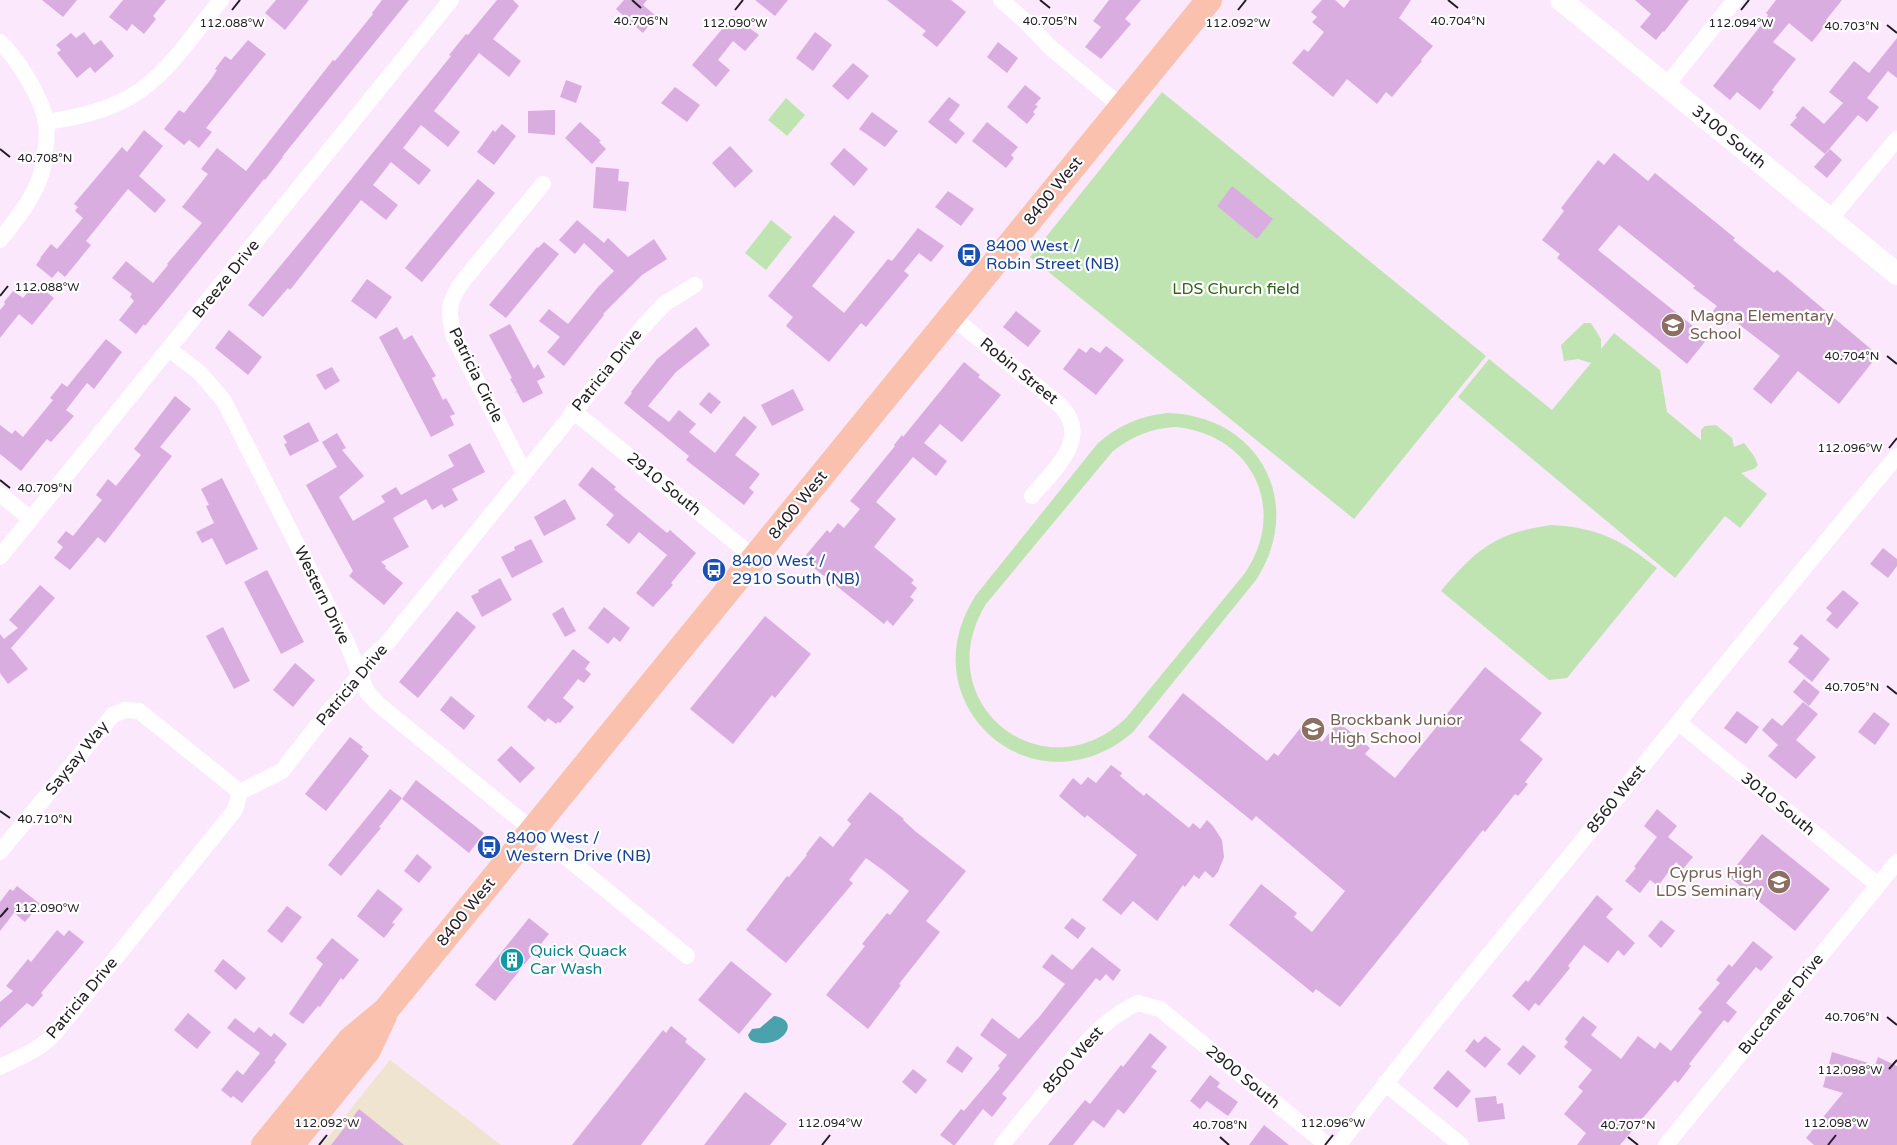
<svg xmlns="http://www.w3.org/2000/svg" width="1897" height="1145" font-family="'Varela Round',sans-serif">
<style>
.commercial{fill:#eee4cf}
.green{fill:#bfe4b2;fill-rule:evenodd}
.water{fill:#4aa2ad}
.building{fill:#daade0}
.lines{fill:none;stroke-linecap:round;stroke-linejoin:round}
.street{stroke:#fff;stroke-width:16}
.secondary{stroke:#fff;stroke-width:22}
.primary{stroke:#f9c1ae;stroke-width:26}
.ticks{fill:none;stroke:#221c23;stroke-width:2}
.labels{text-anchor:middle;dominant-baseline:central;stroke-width:4.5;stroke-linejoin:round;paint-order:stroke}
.street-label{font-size:16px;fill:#221c23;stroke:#fff}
.transit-label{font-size:16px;fill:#164399;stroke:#fff;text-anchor:start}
.park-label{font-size:16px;fill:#30621c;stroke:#fff}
.education-label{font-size:16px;fill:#785e54;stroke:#fff;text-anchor:start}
.culture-label{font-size:16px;fill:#0d838f;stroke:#fff;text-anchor:start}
.ticks-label{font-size:12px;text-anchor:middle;fill:#221c23;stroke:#fff;stroke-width:4.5;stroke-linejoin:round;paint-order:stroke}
</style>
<rect width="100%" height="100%" fill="#fbe8fd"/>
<path class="commercial" d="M390 1060 501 1145H322Z"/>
<path class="green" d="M1162 92 1486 356 1354 519 1030 257Z
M786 98 805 115 787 136 768 120Z
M771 220 792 237 766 270 745 253Z
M1584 323H1591L1601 339V349L1614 333 1660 370 1667 412 1701 440V430L1705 426 1716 425 1732 438 1734 447 1744 443 1754 456 1758 465 1754 469 1741 473 1767 494 1740 528 1725 516 1675 578 1458 397 1489 359 1552 410 1591 363 1578 359 1564 361 1561 345Z
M1167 413C1259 415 1306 503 1256 580L1133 732C1035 817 905 704 976 595L1098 443C1119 425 1140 416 1167 413ZM1176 427C1253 435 1288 509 1245 573L1126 718C1043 797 926 702 986 604L1113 451C1133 436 1152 428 1176 427Z
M1551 525C1596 527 1622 540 1657 568L1567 678 1549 680 1441 591C1476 549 1496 533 1551 525Z"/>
<path class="water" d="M774 1016C801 1020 784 1046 760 1043 753 1042 750 1041 748 1035L752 1029 760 1028Z"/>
<path class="building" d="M42 0H77L63 17Z
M123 0H166L153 16 156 19 144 34 132 24 127 31 109 17Z
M276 0H309L285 30 265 13Z
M382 0H409L282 157H283L265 180 264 179 173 292 145 326 144 324 136 334 119 320 134 301 130 297 132 294 112 278 126 261 153 283 168 265 167 264 202 223 182 207 208 174 201 169 217 148 246 171 333 60 335 61 373 14 372 13Z
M497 0H513L519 6 493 39 521 61 509 77 479 53 434 111 460 132 448 147 421 125 403 148 431 170 419 185 391 162 373 185 398 205 386 220 361 200 290 290 288 288 263 317 248 305 320 218 451 56 449 55 466 34 468 35Z
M624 0H647L643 5 656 16 643 33 616 9Z
M755 0H788L775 16Z
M887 0H951L966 12 937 47 922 35 926 31Z
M1109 0H1141L1125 19 1131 24 1101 59 1085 47 1101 27 1093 21Z
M1322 0H1335L1344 8 1350 0H1411L1399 18 1433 46 1421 60 1422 61 1392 97 1386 92 1377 104 1347 79 1333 97 1292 63 1304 49 1308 52 1324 32 1312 22 1317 17 1311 12Z
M1635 0H1689L1664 32 1663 31 1656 40 1640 27 1651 14Z
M1776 0H1842L1826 20 1828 22 1812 42 1789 23 1773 42 1796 59 1772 90 1774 92 1760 110 1737 92 1730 100 1713 86 1762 24 1768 15 1766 13Z
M733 16 759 35 745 51 733 41 718 60 730 70 716 87 692 65Z
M84 32 94 45 101 40 114 56 95 73 90 67 77 78 57 53 61 50 56 45 71 33 76 38Z
M815 32 832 45 813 71 796 58Z
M1897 38V78L1888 71 1867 98 1879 107 1867 122 1858 115 1825 154 1790 125 1797 117 1795 116 1803 106 1824 124 1843 103 1829 92 1854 61 1869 73Z
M248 40 266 54 206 128 212 132 199 148 189 140 184 145 164 129 179 110 184 113 212 78 217 70 215 69 225 56 231 60Z
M998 42 1018 58 1007 73 987 57Z
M853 63 869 76 848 100 832 86Z
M566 80 582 86 576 103 560 97Z
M1025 85 1041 98 1035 105 1038 106 1033 112 1035 114 1027 124 1007 107Z
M675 87 700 105 687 122 661 103Z
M949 97 960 105 949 120 965 133 956 144 928 122Z
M555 110V135L528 133V111Z
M872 112 898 131 885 147 859 129Z
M580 122 601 141 599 142 606 149 592 164 565 138Z
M987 122 1018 147 1011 155 1014 158 1006 168 972 141Z
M502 124 516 136 494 165 477 152 493 130 495 132Z
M144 130 163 146 139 176 166 200 155 213 128 189 86 241 91 245 65 277 58 271 52 278 36 265 41 258H40L51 244 57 249 83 218 75 211 78 207 74 204 122 147 127 152Z
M730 146 753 171 735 188 712 163Z
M844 148 868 169 854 186 830 164Z
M1830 149 1842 160 1827 178 1814 167Z
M1614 153 1648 181 1655 173 1735 238 1733 240 1774 273 1777 270 1878 355 1839 404 1798 371 1771 404 1753 389 1780 356 1732 319 1728 324 1725 322 1723 323 1714 315 1715 314 1713 311 1717 306 1693 288 1695 286 1619 225 1598 250 1708 338 1687 364 1557 258 1560 254 1542 240 1564 211 1561 208 1598 160 1604 165Z
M596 167 619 169 618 181 629 182 626 211 593 208Z
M478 179 495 193 422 282 405 268Z
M1232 186 1273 219 1257 239 1217 206Z
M948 191 974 209 961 226 935 207Z
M834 215 855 232 812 286 844 313 888 259 892 261 918 228 944 246 931 262 919 253 904 271 909 275 866 327 861 323 829 362 786 326 793 317 768 296Z
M577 220 604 243 608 238 628 257 654 239 667 259 642 275 603 314 604 315 564 366 547 352 560 337 539 321 549 309 568 324 598 287 614 271 584 243 575 254 559 240Z
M544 242 559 254 506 318 489 305 537 247 538 248Z
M367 279 392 297 376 319 351 301Z
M35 283 54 298 32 325 19 314 0 338V310L5 304 4 302 13 291 23 298Z
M1016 311 1041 331 1028 347 1003 327Z
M510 324 534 369 538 364 545 377 537 381 543 393 523 403 517 392 514 394 517 391 510 379 512 378 489 335Z
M397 327 404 340 412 335 436 376 432 378 443 400 446 398 455 414 450 416 454 425 431 437 379 337Z
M696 327 710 345 676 372 648 406 669 422 679 410 696 424 689 432 715 453 744 416 757 427 735 455 760 474 749 488 754 492 744 505 686 460 689 456 624 403 632 393 631 392 657 359Z
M229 330 262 357 248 375 215 348Z
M106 339 122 352 94 389 87 383 66 410 74 416 51 442 47 439 21 471 0 454V425L12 434 15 430 23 437 53 400 50 398 62 383 67 387Z
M1106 346 1124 360 1096 395 1063 369 1079 348 1086 353 1091 347 1100 353Z
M964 362 980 375 978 377 1001 395 962 442 940 424 924 443 947 461 936 476 913 457 876 502 896 519 874 547 914 580 911 583 917 588 910 597 914 600 893 626 887 620 884 624 809 564 812 560 806 555 827 530 830 533 838 523 844 528 860 509 850 501 895 446 894 445 902 435 903 437Z
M332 367 340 381 325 390 316 375Z
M793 389 804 410 772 426 761 405Z
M709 392 721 402 711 414 699 404Z
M175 396 191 409 160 447 172 456 105 543 98 537 70 570 54 558 63 547 57 542 66 531 73 536 102 500 96 495 108 479 116 486 141 455 134 449Z
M309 422 319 441 290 456 284 444 287 443 283 436Z
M337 433 346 448 342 450 364 476 339 497 353 521 385 502 381 496 396 487 401 495 454 466 448 455 470 443 485 472 452 489 458 500 444 508 442 504 432 510 426 499 393 518 409 547 381 562 386 566 385 568 403 583 384 605 349 576 353 571 306 485 337 467 322 442Z
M592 467 616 487 614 489 667 533 670 530 696 553 671 583 673 585 653 607 636 593 667 555 639 532 629 544 606 525 614 515 578 485Z
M222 478 258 549 226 565 212 538 202 543 196 532 214 523 206 506 209 505 201 489Z
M565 499 576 519 544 536 534 517Z
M531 539 543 562 512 578 501 557 515 550 514 547Z
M1883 548 1897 559V566L1888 578 1870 564Z
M267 570 304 642 281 654 244 582Z
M500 578 512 600 482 617 471 596 479 592 478 590Z
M40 585 55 598 11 648 28 669 8 684 0 673V634L4 639 18 628 9 620Z
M1843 590 1859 603 1837 629 1826 620 1832 613 1826 608Z
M563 607 576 631 565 637 552 614Z
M604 607 630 628 620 642 614 637 608 644 588 628Z
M457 611 476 627 418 698 399 682Z
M765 616 811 654 775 698 772 695 733 744 690 709Z
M223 627 250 681 234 689 206 636Z
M1801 634 1830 659 1812 682 1788 662 1799 648 1793 644Z
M573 649 590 662 585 669 591 674 584 683 578 679 563 698 574 707 560 723 558 722 556 724 548 718 545 722 527 707Z
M295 663 315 680 293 707 273 690Z
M1485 667 1542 713 1520 740 1543 759 1525 782 1528 784 1518 796 1515 794 1485 832 1483 830 1340 1007 1316 989 1313 993 1229 925 1261 884 1297 913 1294 917 1312 932 1345 891 1256 816 1252 821 1148 737 1183 693 1267 761 1274 753 1278 756 1302 726 1322 742 1338 722 1370 748 1365 754 1395 778Z
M1804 679 1820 692 1809 706 1793 692Z
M451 696 475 716 464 730 440 710Z
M1803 702 1818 714 1796 740 1816 757 1796 779 1768 756 1778 745 1762 730 1772 718 1782 726Z
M1737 711 1759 727 1746 744 1724 728Z
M1874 712 1890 724 1875 745 1858 732Z
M350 737 363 747 361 749 369 756 326 811 305 794Z
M511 746 535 768 520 783 497 760Z
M1111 765 1122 773 1120 776 1144 796 1146 793 1189 828 1193 823 1200 829 1207 820 1213 826 1222 840 1224 857 1218 872 1213 878 1205 871 1199 879 1194 875 1185 887 1183 885 1157 921 1133 901 1121 915 1102 900 1137 855 1087 815 1085 818 1059 796 1073 778 1081 785 1088 777 1096 783Z
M416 780 484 833 469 853 402 799Z
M390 789 402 798 379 827 381 828 341 876 328 865Z
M870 792 904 819 903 820 915 831 966 871 926 921 940 932 899 984 901 985 868 1029 826 995 865 946 862 944 887 913 890 915 909 891 884 871 866 858 849 880 853 883 786 963 746 930 787 876 789 877 807 855 806 854 820 836 833 847 851 824 847 820Z
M1657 809 1677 826 1668 837 1693 857 1683 869 1676 862 1658 886 1650 880 1640 893 1625 881 1636 868 1634 867 1657 837 1644 826Z
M1762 834 1830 889 1795 931 1728 876Z
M417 854 432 867 419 883 404 871Z
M17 886 40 904 25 922 14 913 0 931V902L10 889 13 891Z
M378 889 403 909 392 923 395 924 384 938 357 916Z
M1597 895 1613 909 1606 917 1635 943 1624 956 1618 950 1608 963 1584 945 1568 966 1570 968 1539 1006 1535 1003 1529 1011 1512 996 1526 980 1528 982Z
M287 906 302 917 282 943 267 931Z
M529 918 549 934 495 1001 475 985Z
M1072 918 1086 928 1078 939 1064 928Z
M1661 920 1675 931 1661 948 1648 936Z
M57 930 64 936 69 930 84 942 41 993 43 995 33 1007 27 1003 0 1028V1002L13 991 6 986 28 959 31 962Z
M332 938 359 960 343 980 341 978 320 1007 318 1006 303 1024 289 1014 323 964 316 958Z
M1753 941 1773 957 1761 971 1756 967 1726 1003 1737 1012 1728 1023 1724 1020 1719 1026 1689 1064 1691 1066 1678 1083 1675 1080 1620 1145H1577L1586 1133 1564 1114 1583 1091 1578 1087 1592 1070 1564 1047 1568 1042 1565 1039 1583 1016 1597 1027 1591 1035 1621 1059 1638 1036 1655 1049 1660 1042 1671 1051 1702 1012 1698 1009 1720 983 1716 980 1729 964 1732 967Z
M1092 947 1121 970 1113 981 1106 974 1100 981 1096 978 1002 1094 1007 1098 992 1117 983 1109 955 1145H953L940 1135 961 1109 964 1111 1000 1068 998 1066 1007 1055 980 1035 992 1018 1019 1039 1040 1016 1065 984 1042 967 1052 954 1072 970Z
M223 959 246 978 236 990 214 971Z
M731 961 772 994 739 1034 698 1000Z
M188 1013 211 1032 197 1049 174 1030Z
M235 1018 254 1033 259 1027 271 1037 274 1033 287 1044 274 1061 276 1062 242 1103 233 1096 231 1098 221 1090 237 1070 243 1075 260 1053 227 1028Z
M671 1026 687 1039 685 1042 706 1059 641 1145H572L663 1030 666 1033Z
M1150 1033 1167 1047 1151 1067 1157 1071 1124 1114 1118 1109 1104 1128 1093 1120 1073 1145H1048L1085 1100 1090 1104 1121 1065 1123 1067Z
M1485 1036 1501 1049 1485 1068 1465 1051 1474 1039 1478 1043Z
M1523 1045 1536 1056 1520 1075 1507 1064Z
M957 1046 973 1058 962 1073 946 1062Z
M1832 1052 1875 1065 1878 1057 1897 1066V1145H1814L1806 1138 1843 1093 1823 1087Z
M913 1069 927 1080 916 1094 902 1082Z
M1448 1070 1471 1091 1457 1108 1433 1088Z
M1210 1075 1220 1083 1217 1087 1238 1102 1228 1116 1207 1101 1200 1109 1190 1101Z
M745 1092 787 1124 770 1145H704Z
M1496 1096 1497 1104 1503 1103 1505 1119 1478 1122 1475 1098Z
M359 1109 404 1145H331Z
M1264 1125 1289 1145H1249Z"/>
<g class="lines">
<path class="street" d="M1001 0 1025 21 1051 48 1122 107
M0 42C18 59 41 97 46 121 48 137 45 160 41 175 33 199 16 220 0 240
M1666 86 1735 0
M46 122C74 118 104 112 130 97 168 75 194 33 221 0
M1830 219 1897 139
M951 316 1061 406C1092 439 1053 470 1032 496
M169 349 200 373 224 401 347 643 367 692 378 704 687 956
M573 411 755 558
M524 472 454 337C448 313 447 302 463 281L543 184
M0 494 31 519
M0 557 451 0
M1678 722 1878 885
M0 852 113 715 125 710 139 711 240 792
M0 1067C20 1057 40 1050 55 1033L235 810 240 792 282 771 331 708 345 695 370 659 388 642 642 328 664 304 695 285
M1385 1083 1461 1145
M1002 1145C1019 1124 1036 1103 1054 1082 1078 1051 1102 1019 1138 1003L1160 1009 1327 1145
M1339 1145C1415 1043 1497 945 1578 846 1684 715 1789 585 1897 456
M1666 1145 1897 862"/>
<path class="secondary" d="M1561 0 1897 274"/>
<path class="primary" d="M264 1145 350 1040 386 1010 1209 0
M291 1145 368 1050 384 1016"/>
</g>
<path class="ticks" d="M632 0 641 8M1040 0 1050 8M1448 0 1458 8M232 10 240 0M735 10 743 0M1238 10 1246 0M1741 10 1749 0M1887 25 1897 33M0 149 10 157M0 296 8 286M1887 356 1897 364M1889 448 1897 438M0 480 10 488M1887 686 1897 694M0 811 10 818M0 917 8 908M1887 1017 1897 1025M1889 1069 1897 1060M1220 1137 1229 1145M1628 1137 1638 1145M319 1145 327 1135M822 1145 830 1135M1325 1145 1333 1135M1828 1145 1836 1135"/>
<defs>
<g id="bus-disc" transform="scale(1.25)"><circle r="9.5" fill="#1a4fb4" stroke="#fff"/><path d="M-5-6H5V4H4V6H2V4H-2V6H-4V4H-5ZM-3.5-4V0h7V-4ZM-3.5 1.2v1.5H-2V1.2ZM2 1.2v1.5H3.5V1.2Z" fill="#fff"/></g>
<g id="school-disc" transform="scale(1.25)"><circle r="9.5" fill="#8d6e63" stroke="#fff"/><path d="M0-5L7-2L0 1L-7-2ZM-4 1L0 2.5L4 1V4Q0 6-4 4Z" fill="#fff"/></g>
<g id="building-disc" transform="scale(1.25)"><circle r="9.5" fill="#0f9aa8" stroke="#fff"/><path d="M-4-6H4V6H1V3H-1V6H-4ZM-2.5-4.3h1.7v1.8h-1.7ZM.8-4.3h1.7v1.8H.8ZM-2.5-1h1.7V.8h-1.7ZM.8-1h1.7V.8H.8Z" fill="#fff"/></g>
</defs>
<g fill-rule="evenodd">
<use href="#bus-disc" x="969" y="255"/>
<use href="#school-disc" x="1673" y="325"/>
<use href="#bus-disc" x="714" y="570"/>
<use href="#school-disc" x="1313" y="729"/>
<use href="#bus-disc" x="489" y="847"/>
<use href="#school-disc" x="1779" y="882"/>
<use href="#building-disc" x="512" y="960"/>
</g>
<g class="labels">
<g class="street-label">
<text transform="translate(1729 137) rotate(39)">3100 South</text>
<text transform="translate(1053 191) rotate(-51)">8400 West</text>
<text transform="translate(226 279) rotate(-51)">Breeze Drive</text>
<text transform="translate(607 370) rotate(-51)">Patricia Drive</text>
<text transform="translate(1019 371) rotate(39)">Robin Street</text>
<text transform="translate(476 375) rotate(64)">Patricia Circle</text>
<text transform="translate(664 484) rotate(39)">2910 South</text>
<text transform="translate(798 505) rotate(-51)">8400 West</text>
<text transform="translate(322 595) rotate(64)">Western Drive</text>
<text transform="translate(352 685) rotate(-50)">Patricia Drive</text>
<text transform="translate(77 758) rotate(-51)">Saysay Way</text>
<text transform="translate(1616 799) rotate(-51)">8560 West</text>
<text transform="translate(1778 804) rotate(39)">3010 South</text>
<text transform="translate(466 912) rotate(-51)">8400 West</text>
<text transform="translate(82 998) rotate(-50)">Patricia Drive</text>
<text transform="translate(1781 1004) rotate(-51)">Buccaneer Drive</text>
<text transform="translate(1073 1060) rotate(-49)">8500 West</text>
<text transform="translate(1243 1077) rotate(39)">2900 South</text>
</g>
<g class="transit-label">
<text x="986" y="246">8400 West /<tspan x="986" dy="18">Robin Street (NB)</tspan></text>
<text x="732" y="561">8400 West /<tspan x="732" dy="18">2910 South (NB)</tspan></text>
<text x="506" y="838">8400 West /<tspan x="506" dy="18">Western Drive (NB)</tspan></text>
</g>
<g class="park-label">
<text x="1236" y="289">LDS Church field</text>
</g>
<g class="education-label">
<text x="1690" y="316">Magna Elementary<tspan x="1690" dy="18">School</tspan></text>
<text x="1330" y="720">Brockbank Junior<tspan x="1330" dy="18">High School</tspan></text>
<text x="1762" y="873" text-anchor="end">Cyprus High<tspan x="1762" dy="18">LDS Seminary</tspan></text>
</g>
<g class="culture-label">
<text x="530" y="951">Quick Quack<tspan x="530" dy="18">Car Wash</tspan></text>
</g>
</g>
<g class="ticks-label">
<text x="641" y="25">40.706°N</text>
<text x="1050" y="25">40.705°N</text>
<text x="1458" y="25">40.704°N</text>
<text x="232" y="27">112.088°W</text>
<text x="735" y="27">112.090°W</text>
<text x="1238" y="27">112.092°W</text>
<text x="1741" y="27">112.094°W</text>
<text x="1852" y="30">40.703°N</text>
<text x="45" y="162">40.708°N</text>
<text x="47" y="291">112.088°W</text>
<text x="1852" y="360">40.704°N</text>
<text x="1850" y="452">112.096°W</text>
<text x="45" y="492">40.709°N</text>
<text x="1852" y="691">40.705°N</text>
<text x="45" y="823">40.710°N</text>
<text x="47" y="912">112.090°W</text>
<text x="1852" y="1021">40.706°N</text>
<text x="1850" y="1074">112.098°W</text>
<text x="327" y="1127">112.092°W</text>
<text x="830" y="1127">112.094°W</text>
<text x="1333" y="1127">112.096°W</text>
<text x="1836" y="1127">112.098°W</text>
<text x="1220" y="1129">40.708°N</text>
<text x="1628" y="1129">40.707°N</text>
</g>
</svg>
